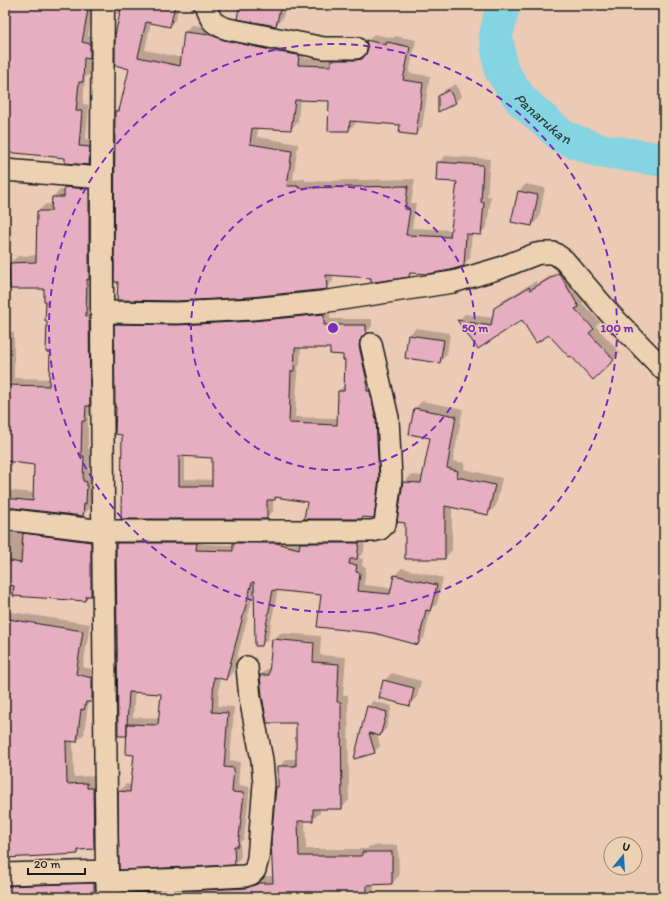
<svg xmlns="http://www.w3.org/2000/svg" width="669" height="902" font-family="Itim,sans-serif">
<style>
.shadow{fill:#0003;fill-rule:evenodd}
.lines{fill:none;stroke-linecap:round;stroke-linejoin:round}
.river{stroke:#84d4e1;stroke-width:34}
.building{fill:#e7aec1;stroke:#1c1c1c;fill-rule:evenodd}
.street-casing{stroke:#1c1c1c;stroke-width:24}
.secondary-casing{stroke:#1c1c1c;stroke-width:25}
.street{stroke:#ecd1b3;stroke-width:21}
.secondary{stroke:#ecd1b3;stroke-width:22}
.ring{fill:none;stroke:#7b2cbf;stroke-width:2;stroke-dasharray:7 5}
.labels{text-anchor:middle;dominant-baseline:central;stroke-width:3;stroke-linejoin:round;paint-order:stroke}
.water-label{font-size:15px;font-style:italic;fill:#314143;stroke:#ecd1b3}
.centre{fill:#7b2cbf;stroke:#ecd1b3;stroke-width:2}
.ring-label{font-size:12px;text-anchor:middle;font-weight:bold;fill:#7b2cbf;stroke:#ecd1b3;stroke-width:3;stroke-linejoin:round;paint-order:stroke}
</style>
<rect width="100%" height="100%" fill="#ebcab6"/>
<filter id="ink" filterUnits="userSpaceOnUse"><feTurbulence type="fractalNoise" baseFrequency=".025" numOctaves="2"/><feDisplacementMap in="SourceGraphic" scale="8" xChannelSelector="R" yChannelSelector="G"/><feConvolveMatrix kernelMatrix="1 2 1 2 8 2 1 2 1" color-interpolation-filters="sRGB"/></filter>
<g filter="url(#ink)">
<path class="shadow" d="M5 5H94L88 36 97 37V51L90 58V74L85 78 83 104 89 105 86 139 96 140V157L89 164 66 162V157L5 151Z
M116 5H179L176 19 169 26 151 22 145 50 182 58 185 32 192 25 219 28 306 49 304 58 333 59 339 53 368 52 369 48 368 41 374 34 393 38 395 36 416 40 409 73 430 76 422 127 415 134 401 124 356 121V123L349 130 330 100 300 99 298 122 291 129 258 128 257 137 298 144 293 180 305 179V181L415 179 411 203H416L412 228 452 230 458 181 438 163 445 156 490 159 487 196H491L487 227 480 234 472 233 470 258 463 265 413 272 409 276 372 277 333 274V281L326 288 119 281 116 111 121 105 130 68 121 15 116 14Z
M241 5H287L282 19 276 25 238 18Z
M456 84 462 96 455 102 439 96 446 89Z
M73 180 96 182 92 413 88 416V449H90L89 475H93V496L91 498 90 508 83 515 5 506V490L34 493 35 464 5 460V268H10V263L18 256 37 255 38 211 46 204H52L53 197 60 190H65V187ZM8 288H45L51 351 50 379 14 378V332H9Z
M526 184 545 188 539 218 532 225 519 191Z
M566 267 586 299 582 303 600 322 596 326 620 353 593 378 549 334 523 319 478 348 459 320 465 314 493 318 495 309 502 301 536 281 537 284Z
M330 308V319H372V326L366 333 365 340 382 413 380 511 373 517 363 516 361 518 308 501 277 496 273 499V511L266 518H122L123 434 117 406 115 325 122 318ZM301 347 331 348 344 354 346 359V384L338 391V418L295 417 298 367 300 364ZM185 455 213 457V480L185 479Z
M416 328 450 333 447 354 440 362 409 335Z
M422 401 463 409 453 461 465 463 464 469 502 478 496 506 488 514 452 506V550L445 558 404 483 411 475 423 476 431 438 415 408Z
M5 521 98 535V587L85 600 5 594Z
M123 537H203V544L234 545 240 537H283L302 542 307 537H365L364 552 358 558 363 559 362 566 366 567 364 585 392 588 395 575 402 568 443 578 437 604 431 609 424 638 418 644 322 594 278 589 268 639 261 645 255 589 233 673 226 679 220 677 218 706 234 707 230 760 240 762 238 785 250 787 244 839 240 842 241 857 234 864 120 868 119 791 126 784 132 785 135 754 128 733 126 735 117 543ZM135 691 162 693 160 718 133 717Z
M5 611 90 624 83 667 99 671V694L88 704 84 734 77 741H73L74 777 94 776V781H100L101 841 94 848 82 849 78 853 5 857Z
M280 633 321 636 320 655 346 657 343 695H348L349 800 342 808H320V813L312 820H305L306 849H367L370 846 398 845 399 876 392 883 374 884V897H136V893L143 886 254 881 267 876H273L277 787 279 785V767L286 759H297V722L261 675 268 668H271L273 640Z
M392 673 421 681 417 697 409 704 384 681Z
M373 701 392 706 386 729 380 735 377 734 380 746 374 752 355 758 368 707Z
M5 876H101V897H5Z"/>
<g class="lines">
<path class="river" id="s1" d="M503 5 496 36 501 70 521 100 563 137 598 150 664 160"/>
</g>
<path class="building" d="M5 5H89L82 42 90 44V59L84 58 83 82H79L76 111H82L79 146 90 147 89 165 65 163V158L5 152Z
M122 5H175L170 27 146 22 138 57 180 66 184 32 211 35 224 40 270 50V51L299 55 298 65 331 66V60H356L362 59 366 54 368 48 366 40 386 45 387 42 410 47 403 80 423 83 416 135 399 133 400 125 350 121 349 131H328L329 101 295 100 291 130 252 128 250 144 292 151 287 186H298V188L408 186 405 209 410 210 406 235 450 237 457 182 436 181 437 162 483 165 481 202 484 203 481 235 466 234 464 266 450 270 428 274 410 273 409 277 374 282H371V278L326 275 327 289 251 297 177 301 117 300 118 282H114L115 111H119L129 69 115 65V35Z
M249 5H281L276 26 237 19 239 8 248 10Z
M449 90 456 103 438 112V96Z
M64 187 89 189V280L87 279 86 316H89L90 406H86L85 421H82L81 456H84L83 481 87 482 86 504H84L83 516 5 507V498L33 501 34 465 5 461V385L49 386 50 352H46L47 321H45L46 301H44V289H10L9 263 36 262 37 211H51L52 197H64Z
M518 191 538 195 532 226 511 222Z
M559 273 579 307 575 309 594 329 589 333 614 360 593 380 571 356 569 357 549 335 536 343 522 320 478 349 457 320 491 326 494 308 529 287 530 290Z
M324 314V325H366V334L360 340 359 346 367 381V391H370L376 420 379 478 374 518 362 517V519H304L307 502 275 497V500H267V519H121L122 435 115 434 116 407H115L114 324 178 325 253 321ZM295 348H330V354L343 355V360H345L344 391H338L337 425 289 423 291 371H294ZM179 456 212 458V486H179Z
M408 335 444 340 440 363 405 358Z
M414 408 456 416 447 468 458 471 457 477 495 485 488 515 445 506V559H405V523L397 522 403 482 421 483 430 438 409 434Z
M23 533 91 542V596H86L85 601 13 596 14 586 5 584V560L21 563Z
M116 543H197L196 550 233 551V543H276L299 549 300 543H359L357 559H350L349 564 357 565 356 572 360 573 358 591 390 594 394 575 437 585 430 611 426 610 418 645 374 633 317 627 321 595 273 590 262 646H255L254 582H252L226 680 214 677 212 712 228 713 224 767 234 768 232 792 244 793 238 846H234L235 865 119 870 118 791 130 792 134 755 126 754 127 724V736H118ZM129 692 161 694 158 725 127 724Z
M8 619 83 631 76 674 92 678V702H86L84 710 81 709 77 742 66 741 67 784 87 783V788H93L94 849 78 850V854L5 858V624H8Z
M272 639 314 643 313 662 339 664 337 702H341L342 809H313V821H298L299 856H362V852H392V884L367 885V897H135V893L246 888 259 883H273L271 841 276 787H278V766H296V723H267L262 696 260 675H269Z
M383 680 414 688 410 706 379 698Z
M367 706 387 712 380 736 369 733 375 753 354 759Z
M94 883V897H5V886Z"/>
<g class="lines">
<g class="street-casing">
<path id="street" d="M205 5C211 21 212 24 228 29L324 48H356
M5 170 101 178
M102 312 177 313 252 309 322 302 453 282 500 268 536 254 542 253H554L564 260 611 315 664 370
M5 519 103 531H372L380 529 385 524 391 479 388 418 371 344
M5 874 107 871
M107 882 188 879 245 876 251 874 255 870 258 858 264 784 262 760 250 698 247 667"/>
</g>
<g class="secondary-casing">
<path id="secondary" d="M103 5C100 294 103 582 107 871L108 897"/>
</g>
<use href="#street" class="street"/>
<use href="#secondary" class="secondary"/>
</g>
</g>
<g class="ring">
<circle cx="333" cy="328" r="142"/>
<circle cx="333" cy="328" r="284"/>
</g>
<g class="labels">
<g class="water-label">
<text stroke="none"><textPath href="#s1" startOffset="131">Panarukan</textPath></text>
</g>
</g>
<circle cx="333" cy="328" r="6" class="centre"/>
<g class="ring-label">
<text x="475" y="332">50 m</text>
<text x="617" y="332">100 m</text>
</g>
<rect width="669" height="902" fill="none" stroke="#ecd1b3" stroke-width="20"/>
<rect x="10" y="10" width="649" height="882" fill="none" stroke="#1c1c1c" stroke-width="1.5" filter="url(#ink)"/>
<g transform="translate(623 856) rotate(18)"><circle r="19" fill="#ecd1b3" stroke="#998977"/>
<path d="M0-3L7 15L0 10L-7 15Z" fill="#1f6fb2"/>
<text y="-6" font-size="11" font-weight="bold" text-anchor="middle" fill="#1c1c1c">U</text>
</g>
<path d="M28 868v6h57v-6" fill="none" stroke="#1c1c1c" stroke-width="2"/>
<text x="34" y="868" font-size="12" fill="#1c1c1c" stroke="#ecd1b3" stroke-width="3" paint-order="stroke">20 m</text>
</svg>
